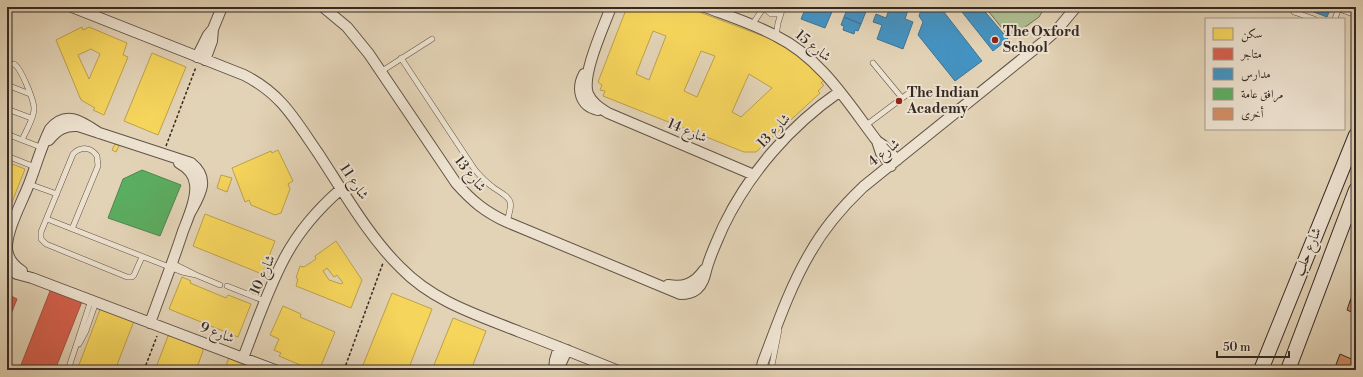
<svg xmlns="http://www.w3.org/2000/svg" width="1363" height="377" font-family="'Libre Bodoni',Amiri,serif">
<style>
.green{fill:#aebe92;stroke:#72745b}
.homes{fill:#f6d55c;stroke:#bca14b;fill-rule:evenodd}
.shops{fill:#d6604d;stroke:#a65041}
.schools{fill:#4393c3;stroke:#3f7393}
.public{fill:#5aae61;stroke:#4f864f}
.building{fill:#d28d62;stroke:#352924}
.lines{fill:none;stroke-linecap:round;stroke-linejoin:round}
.lane-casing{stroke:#605448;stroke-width:6}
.street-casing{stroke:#605448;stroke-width:12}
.secondary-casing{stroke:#352924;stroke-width:16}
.path{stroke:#352924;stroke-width:1.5;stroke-dasharray:3 2;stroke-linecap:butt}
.lane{stroke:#ede2d0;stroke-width:5}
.street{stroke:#ede2d0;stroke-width:10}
.secondary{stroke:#ede2d0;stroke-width:14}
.poi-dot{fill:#8f2418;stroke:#ede2d0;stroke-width:1.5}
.labels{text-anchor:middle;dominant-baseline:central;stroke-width:4;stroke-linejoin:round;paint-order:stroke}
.poi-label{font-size:14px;font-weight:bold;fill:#352924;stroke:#ede2d0;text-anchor:start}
.street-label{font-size:14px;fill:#352924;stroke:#ede2d0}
</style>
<rect width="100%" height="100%" fill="#e3d3b6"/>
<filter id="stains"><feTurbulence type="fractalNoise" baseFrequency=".005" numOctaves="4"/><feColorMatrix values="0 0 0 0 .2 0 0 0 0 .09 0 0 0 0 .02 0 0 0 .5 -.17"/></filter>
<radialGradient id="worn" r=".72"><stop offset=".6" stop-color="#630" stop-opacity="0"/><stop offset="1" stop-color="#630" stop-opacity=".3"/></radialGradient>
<path class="green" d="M985 7H1045L1039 17 1010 38Z"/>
<path class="homes" d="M627 7H686L771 39 787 48 803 60 824 80 821 83 824 85 818 91 820 93 756 152H744L603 96 605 91 600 90 602 85 598 82ZM653 31 666 36 649 80 636 74ZM701 51 715 56 697 97 684 91ZM749 74 772 88 741 117 732 112Z
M82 27 83 30 89 27 127 43 123 55 128 57 104 115 93 110 95 108 81 100 56 40ZM91 49 100 54 89 79 78 55Z
M152 53 186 67 158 135 124 121Z
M115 144 119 146 116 152 112 150Z
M278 150 293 181 288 184 290 189 281 213 275 215 251 205 249 200 245 202 232 168 271 151 272 153Z
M7 162 25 169 12 202 7 200Z
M221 175 232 178 227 192 217 188Z
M205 214 275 241 262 274 193 246Z
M336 241 362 280 351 308 296 286 298 279 296 278 300 266 304 267 316 259 315 256ZM327 268 334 277 337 275 343 283 341 284 329 280 323 271Z
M182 277 191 281 190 283 226 298 228 295 251 304 238 337 169 309Z
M392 293 432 309 408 370H361Z
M283 306 301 314 300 317 335 332 320 368 314 365 313 368 308 366 307 368 279 356 281 353 274 350 279 339 270 335Z
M101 307 134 321 115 370H77Z
M453 318 486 331 471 370H432Z
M168 336H173L202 347 203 351 196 370H155Z
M229 358 255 370H224Z
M498 365 509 370H493Z"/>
<path class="shops" d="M52 286 83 299 55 370H19Z
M7 294 17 299 7 324Z"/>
<path class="schools" d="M806 7H834L825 28 801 19Z
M848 7H862L867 9 861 24 844 17Z
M890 7H909L905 19 913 22 903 49 877 39 882 25 873 22 876 14 886 18Z
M922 7H940L982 61 955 81 918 35 923 22 919 16Z
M958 7H981L1008 39 993 51Z
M1301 7H1331L1327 17Z
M844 17 861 24 858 31 855 30 854 34 843 30 844 26 841 25Z"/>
<path class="public" d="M142 170 181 185 160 236 108 218 123 179Z"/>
<path class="building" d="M1354 291 1356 292V303L1350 301Z
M1350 301 1356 303V314L1347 310Z
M1340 354 1356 361V370H1334Z
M1325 365 1330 367 1329 370H1323Z"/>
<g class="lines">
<g class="lane-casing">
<path id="lane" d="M764 8 771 14H780
M1339 9 1356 15
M1294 12 1314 19
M1335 19 1339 7
M752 25 764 7
M776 36 778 23 783 7
M401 58 475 170C481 177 487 183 494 188 513 200 513 200 507 222
M873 63 902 98
M7 65 14 64C21 68 35 102 34 110 33 120 26 131 22 140L7 134
M382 71 432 39
M7 85 30 94
M7 109 31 118
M865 126 913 90
M22 140 43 148
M7 156 35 167
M29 184 57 194
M47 219 182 272 196 275
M72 229 98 166 97 156C91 147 81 146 73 154L41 232V239L46 244 127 277H132L134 275 142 257
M172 263 196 275 220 285
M227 286 265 301
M79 344 86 331 96 302
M68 370 91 300
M771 370 779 330"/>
</g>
<g class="street-casing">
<path id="street" d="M72 7 244 75C282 94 295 120 318 153 343 191 369 237 401 268 434 302 478 315 520 332 552 344 584 357 616 370
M323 7 347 27 369 54 456 183C472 201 485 212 507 222L680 294C687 294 692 293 697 289 705 282 705 272 708 264 712 251 718 239 723 227 749 173 790 126 839 92
M611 7C604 26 581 75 588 94 592 103 600 108 608 113L754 175
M705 7C729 16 754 24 776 36 821 58 848 103 877 141L884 146 897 160
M197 57 208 35 213 29
M205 60 212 41 213 29 222 7
M584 74C576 89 580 106 598 110
M49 140C57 130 65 125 78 126L191 163C211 179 200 195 190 213
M877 141 881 153 891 166
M7 268 17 274 32 278 275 370
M22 271C14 266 8 259 7 249 6 231 22 202 29 184 36 166 41 147 50 129 66 110 81 121 99 133
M668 285C684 288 695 283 704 270
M150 323C161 292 173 262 183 231 188 218 197 198 195 184 194 174 188 168 179 163
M243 358C256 325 267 291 284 259 298 232 318 209 341 189
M554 370 555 360 559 347
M556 370 561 363 567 350
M761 370 763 362C777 325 790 287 810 253 824 228 843 206 863 187L1042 43 1056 31 1076 7"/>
</g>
<g class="secondary-casing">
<path id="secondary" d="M1261 370 1356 135
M1288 370 1356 190"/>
</g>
<path class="path" d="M166 146 196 67
M144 370 157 336
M344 370 383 263"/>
<use href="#lane" class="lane"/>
<use href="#street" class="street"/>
<use href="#secondary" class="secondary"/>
</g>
<g class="poi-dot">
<circle cx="995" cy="40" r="4"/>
<circle cx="899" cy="101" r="4"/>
</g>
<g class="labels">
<g class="poi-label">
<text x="1003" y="32">The Oxford<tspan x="1003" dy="16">School</tspan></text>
<text x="907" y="93">The Indian<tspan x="907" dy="16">Academy</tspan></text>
</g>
<g class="street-label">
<text transform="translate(813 46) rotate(39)">شارع 15</text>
<text transform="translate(687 131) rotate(23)">شارع 14</text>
<text transform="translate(774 131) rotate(-46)">شارع 13</text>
<text transform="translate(884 153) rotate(-38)">شارع 4</text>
<text transform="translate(470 174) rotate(51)">شارع 13</text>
<text transform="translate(354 182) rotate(56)">شارع 11</text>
<text transform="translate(1308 252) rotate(-68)">شارع حلب</text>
<text transform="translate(263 275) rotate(-66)">شارع 10</text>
<text transform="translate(217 333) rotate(21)">شارع 9</text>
</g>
</g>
<rect width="1363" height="377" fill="none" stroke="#e3d3b6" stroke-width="24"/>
<rect x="8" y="8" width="1347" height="361" fill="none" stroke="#352924" stroke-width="2"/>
<rect x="12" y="12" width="1339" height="353" fill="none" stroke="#352924"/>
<rect x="1205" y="18" width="140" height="112" fill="#ede2d0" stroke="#a3988b"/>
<rect x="1213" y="28" width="20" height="12" fill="#f6d55c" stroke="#a3988b"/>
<text x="1241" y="38" font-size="12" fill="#352924">سكن</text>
<rect x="1213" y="48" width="20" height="12" fill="#d6604d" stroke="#a3988b"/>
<text x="1241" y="58" font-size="12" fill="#352924">متاجر</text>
<rect x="1213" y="68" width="20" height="12" fill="#4393c3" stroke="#a3988b"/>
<text x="1241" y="78" font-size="12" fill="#352924">مدارس</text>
<rect x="1213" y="88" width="20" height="12" fill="#5aae61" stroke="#a3988b"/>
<text x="1241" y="98" font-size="12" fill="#352924">مرافق عامة</text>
<rect x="1213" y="108" width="20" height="12" fill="#d28d62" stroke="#a3988b"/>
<text x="1241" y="118" font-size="12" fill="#352924">أخرى</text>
<path d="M1217 351v6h72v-6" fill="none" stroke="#352924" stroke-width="2"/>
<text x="1223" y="351" font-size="12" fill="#352924" stroke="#ede2d0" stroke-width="3" paint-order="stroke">50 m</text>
<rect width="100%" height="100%" filter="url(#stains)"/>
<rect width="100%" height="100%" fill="url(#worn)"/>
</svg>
